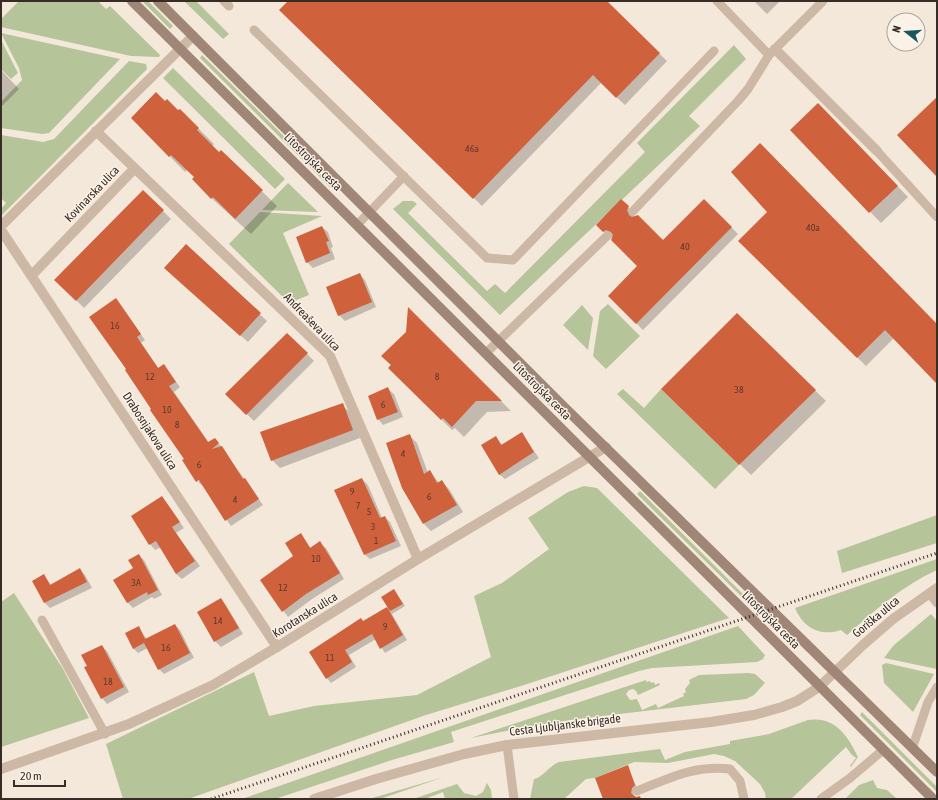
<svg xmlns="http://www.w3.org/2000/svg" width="938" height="800" font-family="'Asap Condensed',sans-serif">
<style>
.green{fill:#b5c499}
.shadow{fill:#0003}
.building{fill:#cf623d}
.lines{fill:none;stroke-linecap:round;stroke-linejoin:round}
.service{stroke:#cdb8a5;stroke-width:9}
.minor{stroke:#cdb8a5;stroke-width:10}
.tertiary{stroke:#cdb8a5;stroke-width:10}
.secondary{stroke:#a08676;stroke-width:10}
.rail{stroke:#382c27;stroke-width:3;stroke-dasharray:1 3;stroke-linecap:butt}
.labels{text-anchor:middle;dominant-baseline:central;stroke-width:3;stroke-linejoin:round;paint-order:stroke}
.number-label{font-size:10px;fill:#5e3a2c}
.street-label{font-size:12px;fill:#382c27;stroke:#fbf2e7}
</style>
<rect width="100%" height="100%" fill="#f4e8da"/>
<path class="green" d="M19 1H98L106 9 110 6 160 55 159 57 131 56 1 27V19Z
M142 1H148L173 26 170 29Z
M184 1H196L229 34 223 39Z
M1 33 120 59 49 133 42 134 1 128V102L22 80 19 68Z
M1 40 18 73 11 79 1 69Z
M734 45 746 59 689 116 700 126 500 315 393 209 403 201H413L417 204 408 213 487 291 495 284 505 293 645 152 637 143Z
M202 55 334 186 331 188 200 58Z
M129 61 146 64 147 69 2 215 1 209 6 203 1 198V135L43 142 54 139Z
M173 68 285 179 275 189 163 78Z
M288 183 318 212 262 210Z
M260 212 322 216 283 233 309 295 289 303 229 244Z
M608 304 640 336 606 369 593 356 600 311Z
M582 305 593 318 588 350 563 325Z
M623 389 644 408 661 389 739 465 715 489 617 394Z
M540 391 557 409 555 411 537 394Z
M584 486 597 488 729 618 524 685 426 715 188 799H123L106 744 254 672 269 716 314 706 417 695 491 657 474 596 502 583 549 549 528 518 568 492Z
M640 491 751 602 748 603 637 494Z
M937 515V543L842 573 837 551Z
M937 559V570C902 586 875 610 847 635L841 630C821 637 803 628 795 608Z
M14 593 63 669 89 718 1 747V602Z
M931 614 937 621V669L884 658 893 646Z
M738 626 765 655 763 659 757 662 652 668 639 671 451 732 454 742 392 760 275 799H242Z
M886 663 934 674 913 712 884 683 882 665Z
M748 673 755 674 765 683 754 695 746 699 577 719 526 727 471 738 646 680V682L650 681 651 683 654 682 655 685 659 683 660 685 638 695 636 691 633 689 629 690 626 694 630 700 637 699 642 710 656 704 658 708 684 696 683 694 686 692 685 689 690 683 689 680 699 675Z
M862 712 937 787V792L860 715Z
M808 720C835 716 848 736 858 757L851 767 850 766 856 758 852 755 846 747 791 799H766L765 793 760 784 735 761 724 756 714 754 668 763 634 762 595 778 586 779 564 799H530L534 779C542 778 549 766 559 762L660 749 665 760 685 752 730 744V741L769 734Z
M444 777 380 799H369Z
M873 780 877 788 887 790 897 799H845L859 785Z
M487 783 491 790 492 799H445L443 792 425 799H413L457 784 464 793 476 796 483 792Z"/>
<path class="shadow" d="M290 1H605L667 61 625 105 601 83 482 206 281 10Z
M754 1H780L767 14Z
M1 70 19 89 1 107Z
M829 115 908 197 881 223 791 130Z
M132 118 198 128 214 144 212 146 219 153 221 151 277 206 251 234 208 195 195 177 187 170 185 172Z
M143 191 171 219 84 308 56 280Z
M621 200 635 214 633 218 663 242 704 200 738 234 643 330 609 296 639 266 614 236 610 238 597 225Z
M768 212 937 325V383L894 338 866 366 740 241Z
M322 227 328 232 333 247 331 248 335 259 313 268 307 262Z
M186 245 267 321 248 342 172 275Z
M359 274 365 280 376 307 345 321 339 315Z
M116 299 145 340 141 343 159 369 164 366 180 387 174 392 209 443 215 439 220 445 263 505 231 526 203 486 198 482 203 478 185 459 127 370Z
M409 309 511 411 487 412 464 437 455 428 452 430 389 368 407 333Z
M737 314 826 401 751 475 663 389Z
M287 334 314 361 254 421 226 394Z
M388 389 394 394 403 417 383 425 378 419Z
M343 406 352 414 360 438 280 468 272 460Z
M522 434 539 458 505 479 499 474 496 437 503 446Z
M409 435 417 443 428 473 430 471 439 483 442 482 449 489 463 512 431 531 424 524 403 487Z
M362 479 368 485 382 518 385 517 390 522 401 546 370 559 364 554Z
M162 497 184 528 176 533 200 566 182 579 176 574 161 547 155 550 150 544Z
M300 534 311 548 320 543 326 548 344 579 312 599 288 617 261 580 295 557Z
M139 555 144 560 162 595 154 599 152 597 133 608 128 603 115 580 134 569Z
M80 570 85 575 92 588 50 608 45 603 33 581 44 575 51 585Z
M394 590 405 606 392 614 407 640 385 653 376 639 349 655 356 667 331 683 327 678 363 622 389 607Z
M221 599 226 605 243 634 221 647 215 641 202 618Z
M175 625 180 630 194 658 164 674 159 669 148 648 138 653 133 648 138 628 147 639Z
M102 646 107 651 129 692 107 704 102 698 88 666Z
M627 766 637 788 634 790 633 796 641 799H604Z"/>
<path class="building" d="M288 1H607L660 53 616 98 593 75 473 199 279 10Z
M156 92 165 101 167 99 178 110 180 109 199 128 197 130 219 152 221 150 263 190 235 219 213 197 211 199 192 179 194 177 171 155 169 157 131 118Z
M937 97V177L897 135Z
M818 103 898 186 869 213 790 130Z
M760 143 937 324V384L885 330 857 358 738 241 767 212 731 172Z
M143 190 164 210 76 301 54 280Z
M621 199 629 206 627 210 629 215 632 217 638 215 663 240 704 199 732 227 636 324 608 296 637 266 611 240 613 235 611 232 606 230 603 232 596 225Z
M322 226 329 241 326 242 330 253 306 263 296 237Z
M186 244 261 313 240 336 164 268Z
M360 273 372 302 338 316 326 287Z
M116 298 141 334 137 337 158 368 164 364 176 382 169 386 208 442 215 438 219 443 212 449 222 446 243 479 245 478 259 499 225 521 199 480 196 482 182 460 184 459 150 410 151 409 125 370 126 369 89 317Z
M408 307 502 401H476L452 427 443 418 441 420 388 368 391 365 381 356 406 332Z
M737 313 816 390 739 465 661 389Z
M287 333 308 353 246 415 225 394Z
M388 387 398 412 377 420 368 396Z
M343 403 353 430 271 461 260 432Z
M522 432 534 452 499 475 481 445 496 436 501 445Z
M410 434 424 474 430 470 437 483 442 480 457 505 423 524 402 488 386 443Z
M362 478 380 518 385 516 396 541 364 555 334 490Z
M162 496 180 522 172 527 195 561 176 574 156 541 149 545 131 516Z
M301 533 310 548 320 541 340 573 306 594 282 612 260 580 293 556 285 543Z
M139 554 158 590 148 595 147 592 127 603 113 580 133 568 128 560Z
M80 568 87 582 44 603 32 581 44 574 50 585Z
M394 589 403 604 390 611 381 597Z
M221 598 239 628 214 642 197 612Z
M387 607 403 635 380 649 372 634 345 650 352 662 326 679 309 652 361 618 363 621Z
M175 624 190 653 158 670 144 643 133 649 125 633 139 626 145 639Z
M102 645 124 687 101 699 84 667 87 666 81 655Z
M628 765 635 785 632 788 631 793 636 797 640 796 641 799H603L595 778Z"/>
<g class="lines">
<path class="service" d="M224 1 229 6
M717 1 769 55
M254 30 487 258 513 260 714 51
M877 151 937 217
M633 211 738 101 748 89 769 55 823 1
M358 224 404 176
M486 353 607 236
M929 593 937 603
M42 620 105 734
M507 745 514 799
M913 746 928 702 937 687
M637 791C670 778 694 765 730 769L740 781 744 799
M821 799 850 778 883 750"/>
<path class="minor" d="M775 49 877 151
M96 131 330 356 418 559
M1 226 193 36
M1 230 277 647
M32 275 134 169"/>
<path class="tertiary" d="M1 769 129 724 213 685 277 647 418 559 606 447
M314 799 376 779 464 754 507 745 711 722 754 715 782 707 797 701 819 687 863 645 893 619 937 588"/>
<path class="secondary" d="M132 1 933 799
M158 1 566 409 937 772"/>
<path class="rail" d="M211 799 937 553"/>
</g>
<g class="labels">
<g class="number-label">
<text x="472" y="148">46a</text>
<text x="813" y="227">40a</text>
<text x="685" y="246">40</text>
<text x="115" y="325">16</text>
<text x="150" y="376">12</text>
<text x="437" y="376">8</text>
<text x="739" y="389">38</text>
<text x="383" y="404">6</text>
<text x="167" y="409">10</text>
<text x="177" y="424">8</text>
<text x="403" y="453">4</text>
<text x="199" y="464">6</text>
<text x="352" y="491">9</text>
<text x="429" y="496">6</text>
<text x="235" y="499">4</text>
<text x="358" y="505">7</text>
<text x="369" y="511">5</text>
<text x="373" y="526">3</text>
<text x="376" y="540">1</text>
<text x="316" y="558">10</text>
<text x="136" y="582">3A</text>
<text x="283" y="587">12</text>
<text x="218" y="620">14</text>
<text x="385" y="626">9</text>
<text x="166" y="647">16</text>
<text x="330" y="657">11</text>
<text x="108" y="681">18</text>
</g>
<g class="street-label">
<text transform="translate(313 162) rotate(45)">Litostrojska cesta</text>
<text transform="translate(92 194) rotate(-46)">Kovinarska ulica</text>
<text transform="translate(312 322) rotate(46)">Andreaševa ulica</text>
<text transform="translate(542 391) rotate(45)">Litostrojska cesta</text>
<text transform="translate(150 431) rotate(57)">Drabosnjakova ulica</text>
<text transform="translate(305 615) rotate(-32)">Korotanska ulica</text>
<text transform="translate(876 617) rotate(-40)">Goriška ulica</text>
<text transform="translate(771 620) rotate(45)">Litostrojska cesta</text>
<text transform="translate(565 725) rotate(-7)">Cesta Ljubljanske brigade</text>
</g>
</g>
<rect width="938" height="800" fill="none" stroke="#382c27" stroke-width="4"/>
<g transform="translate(906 32) rotate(287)"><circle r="19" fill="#fbf2e7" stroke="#ada39a"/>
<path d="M0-3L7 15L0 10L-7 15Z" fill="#19575c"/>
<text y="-6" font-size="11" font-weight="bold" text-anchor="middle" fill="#382c27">N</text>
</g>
<path d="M14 780v6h51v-6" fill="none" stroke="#382c27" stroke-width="2"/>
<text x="20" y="780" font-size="12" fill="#382c27" stroke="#fbf2e7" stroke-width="3" paint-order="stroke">20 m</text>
</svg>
